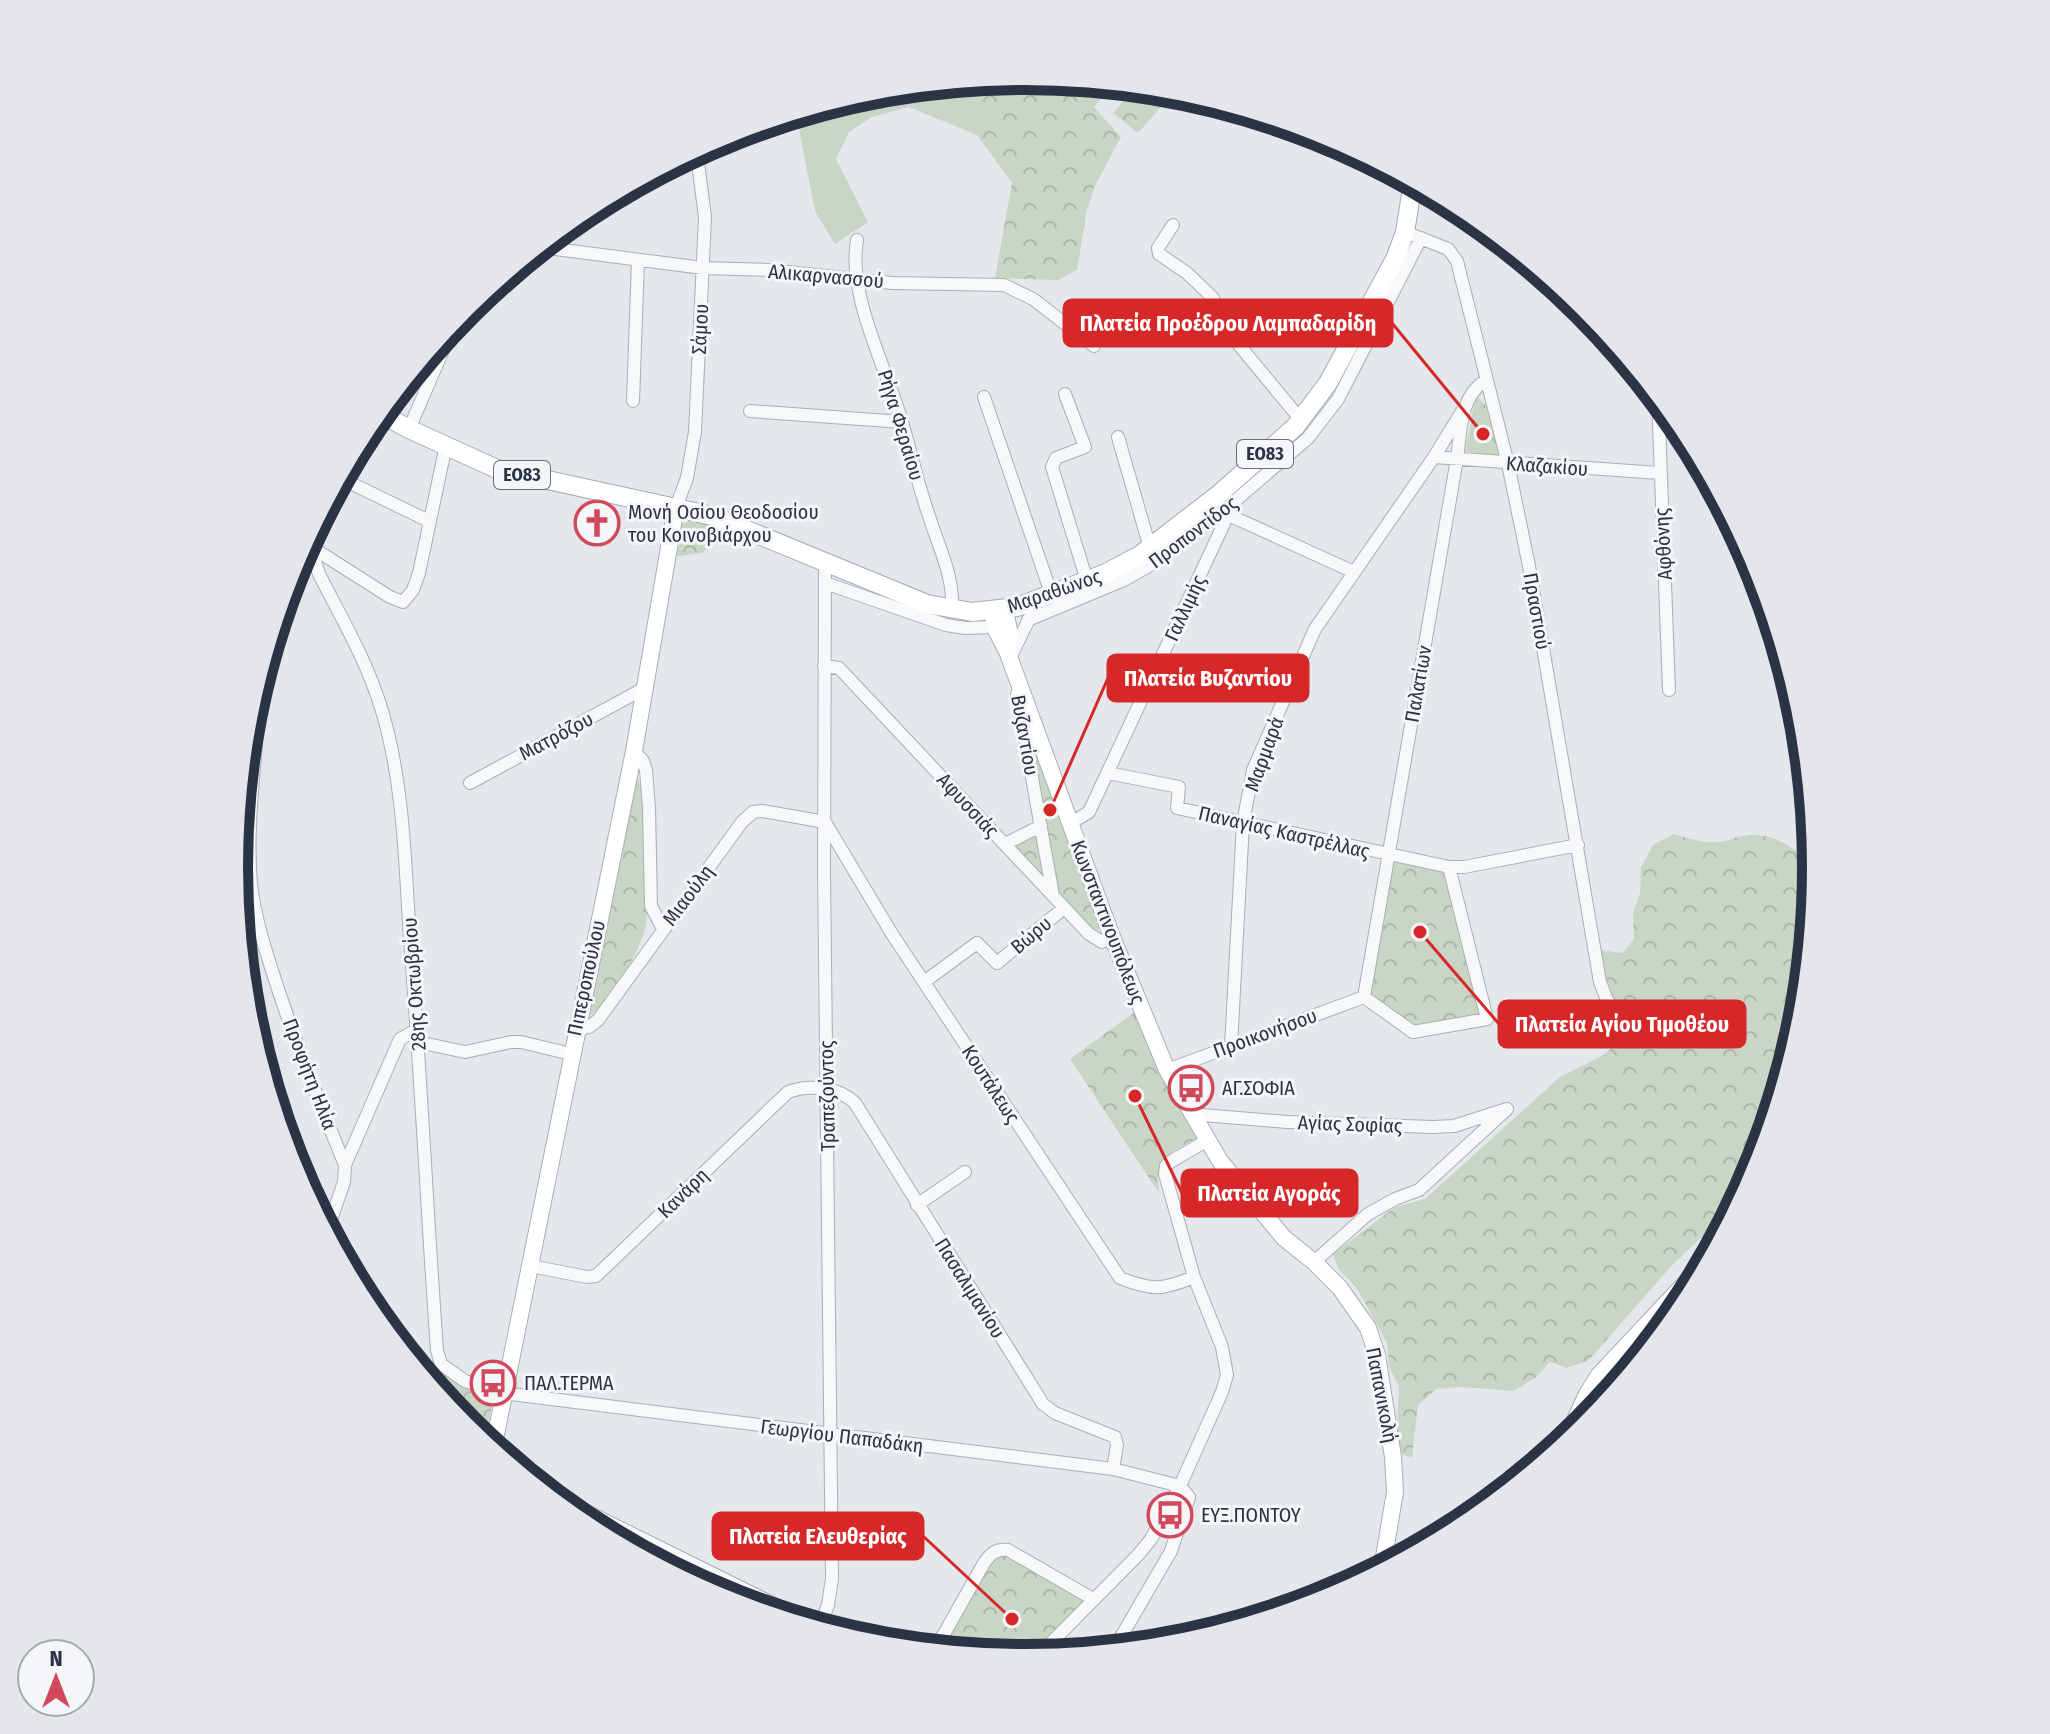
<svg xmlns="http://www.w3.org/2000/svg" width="2050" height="1734" font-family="'Fira Sans Condensed',sans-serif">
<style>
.grass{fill:#c9d6c5}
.forest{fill:url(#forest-crowns)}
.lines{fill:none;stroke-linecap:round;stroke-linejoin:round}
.street-casing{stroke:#a9aeb7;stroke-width:14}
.secondary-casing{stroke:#a9aeb7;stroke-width:18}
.primary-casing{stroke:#a3abb8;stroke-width:20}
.street{stroke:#f7f8fa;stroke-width:12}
.secondary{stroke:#fff;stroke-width:16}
.primary{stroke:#fff;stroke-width:18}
.labels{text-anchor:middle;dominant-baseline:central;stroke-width:6;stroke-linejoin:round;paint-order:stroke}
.shield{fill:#f4f6f9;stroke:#676e7b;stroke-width:2}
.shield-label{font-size:18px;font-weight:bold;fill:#2b3445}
.street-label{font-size:20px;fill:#2b3445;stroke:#f4f6f9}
.poi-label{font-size:20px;fill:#2b3445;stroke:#f4f6f9;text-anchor:start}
.rim{fill:none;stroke:#2b3445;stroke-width:10}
.leader{fill:none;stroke:#d62828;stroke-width:3}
.callout-dot{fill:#d62828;stroke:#f4f6f9;stroke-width:3}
.callout{fill:#d62828;stroke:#d62828;stroke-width:3}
.callout-label{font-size:22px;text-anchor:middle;font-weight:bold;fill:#fff}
</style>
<defs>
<pattern id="forest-crowns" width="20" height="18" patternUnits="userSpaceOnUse" patternTransform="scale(2)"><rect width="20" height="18" fill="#c9d6c5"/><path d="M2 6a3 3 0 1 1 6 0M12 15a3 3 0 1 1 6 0" fill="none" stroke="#adb8ab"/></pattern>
</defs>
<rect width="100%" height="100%" fill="#e4e7ec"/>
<path class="grass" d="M981 80 977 135 909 107 872 117 849 132 836 159 868 222 835 244 815 211 796 114 871 91Z"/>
<path class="forest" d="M1025 76 1112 85 1094 107 1121 137 1095 186 1087 209 1077 270 1058 280 995 278 1012 183 977 135 981 80Z
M1135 87 1175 91 1138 133 1113 113Z
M1476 395 1490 410 1504 460 1464 457Z
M692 519 728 532 702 553 671 557 678 526Z
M1028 725 1101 926 1098 930 1092 928 1058 893Z
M636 776C648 788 649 902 646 924 643 947 608 1008 587 1017Z
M1036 833 1045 884 1009 845Z
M1674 834C1689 839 1703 843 1718 842 1727 842 1734 837 1743 836 1770 830 1798 849 1816 868L1801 1022 1756 1170 1732 1214 1707 1232 1672 1265 1589 1360 1567 1368 1550 1362 1535 1378 1514 1391 1460 1387 1436 1389 1418 1405 1412 1458 1402 1454 1397 1432 1399 1387 1389 1366 1387 1343 1356 1287 1339 1270 1333 1254 1395 1207 1425 1199 1560 1077 1604 1055 1620 1040 1628 1020C1607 993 1606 983 1600 950L1623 953 1634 939 1633 913 1640 893 1641 867 1653 845Z
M1391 859 1445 869 1482 1015 1414 1027 1369 995Z
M1136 1011 1197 1138C1167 1155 1155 1156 1159 1193L1070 1059Z
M1657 1323 1667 1326 1579 1431C1598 1389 1625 1356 1657 1323Z
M433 1359 435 1367 493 1398 485 1442 465 1426 424 1376Z
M1006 1554 1086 1600 1026 1658 937 1649 994 1557Z"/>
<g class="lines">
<g class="street-casing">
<path id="street" d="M1413 189 1445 201 1587 310
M1173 225 1158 248 1159 254 1187 273 1213 298 1220 322 1301 420
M1405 232 1448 249 1457 261 1508 464 1529 566 1600 982 1607 1000 1622 1020
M857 240C847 295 887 369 902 422 911 453 918 485 929 516 939 548 954 576 952 610
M540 247 703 268 769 270 892 283 1004 285 1033 299 1094 346
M1065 394 1085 447 1056 458 1052 467 1087 581
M984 397 1052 596
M1658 397 1669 690
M633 401 638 261
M750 411 902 422
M409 429 456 320
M1118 437 1150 548
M1434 457 1659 473
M340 478 429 521
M676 507 687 478 695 432 705 217 698 163 700 148
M1222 512 1354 572
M305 543 390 597 403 602 413 590 419 573 446 445
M316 550 315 561 319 574C342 619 368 663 382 711 404 784 405 864 410 939 421 1076 427 1213 437 1350L441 1364 465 1381 503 1393 1113 1469 1180 1486 1189 1497 1171 1551 1114 1649
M825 583 946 625 965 628 995 627
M1028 620 1124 580 1154 563 1222 512 1308 438 1338 399 1421 238
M1011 656 1031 615
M824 666 839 668 1089 934 1102 942 1112 937
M260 678C259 747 245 814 251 884 255 920 267 955 278 989 298 1049 321 1107 345 1165L344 1182 327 1231
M1017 694 1053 895
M634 751 643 761 646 770 649 808 651 906 663 929
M1108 773 1179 787 1177 808 1449 867H1464L1578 845
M470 783 643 689
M1071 823 1089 812 1228 515
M1005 844 1041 826
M924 982 977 943 997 963 1064 908
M1364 997 1457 459C1461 431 1459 397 1486 380
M1364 997 1413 1032 1487 1019 1449 867
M575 1030 589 1027 598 1020 742 822 753 812 762 811 825 822 892 934 1120 1278C1153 1291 1162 1290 1194 1277
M418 1042 465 1052 511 1042H521L571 1054
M1231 1046 1243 823 1253 770 1315 629 1434 457 1463 410
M1167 1070 1364 997
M1190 1114 1287 1122 1433 1127 1454 1126 1507 1109
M345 1165 400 1039 416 1030
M917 1205 965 1172
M1314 1262 1368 1214 1395 1199 1419 1190 1507 1109
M531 1266 587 1277 596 1276 788 1092C808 1084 839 1087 855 1103L1043 1404 1055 1413 1115 1437 1117 1445 1113 1469
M542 1489 825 1629
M1376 1572 1384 1557
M820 1626 828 1605 832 1579 824 872 825 563
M932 1649 944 1634 984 1563C991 1553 996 1549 1008 1550L1093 1599
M1037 1657 1138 1555 1151 1539 1180 1486 1222 1392 1227 1375 1222 1347 1194 1277 1165 1174 1166 1166 1170 1162 1206 1141"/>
</g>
<g class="secondary-casing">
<path id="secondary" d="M1005 610 1010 635 1007 651
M992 612 997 632 1007 651 1112 937 1167 1070 1220 1161 1284 1238 1314 1262 1340 1288 1368 1328 1377 1355 1393 1457 1395 1492 1384 1557 1392 1563
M1565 1442 1587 1394 1599 1375 1708 1259
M493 1449 634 751 676 507"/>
</g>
<g class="primary-casing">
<path id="primary" d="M380 413 409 429 497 469 713 516 927 604 972 612 1017 607 1104 574 1140 555 1219 494 1295 427 1328 383 1396 257 1405 232 1413 182"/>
</g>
<use href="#street" class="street"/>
<use href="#secondary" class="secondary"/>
<use href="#primary" class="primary"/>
</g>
<defs>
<g id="church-ring" transform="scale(2.3)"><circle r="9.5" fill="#f4f6f9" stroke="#d1495b" stroke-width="1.5"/><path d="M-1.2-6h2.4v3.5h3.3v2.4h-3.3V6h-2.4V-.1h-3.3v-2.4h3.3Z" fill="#d1495b"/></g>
<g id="bus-ring" transform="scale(2.3)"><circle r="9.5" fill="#f4f6f9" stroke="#d1495b" stroke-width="1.5"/><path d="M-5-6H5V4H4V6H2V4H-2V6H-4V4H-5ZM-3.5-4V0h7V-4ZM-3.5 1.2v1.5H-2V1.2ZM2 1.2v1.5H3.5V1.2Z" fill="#d1495b"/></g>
</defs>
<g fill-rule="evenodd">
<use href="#church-ring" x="597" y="523"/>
<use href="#bus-ring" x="1191" y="1088"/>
<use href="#bus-ring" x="493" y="1383"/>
<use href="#bus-ring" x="1170" y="1515"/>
</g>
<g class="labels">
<g class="shield">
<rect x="1237" y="440" width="56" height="28" rx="6"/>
<rect x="494" y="461" width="56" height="28" rx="6"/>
</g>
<g class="shield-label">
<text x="1265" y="454">ΕΟ83</text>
<text x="522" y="475">ΕΟ83</text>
</g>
<g class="street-label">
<text transform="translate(826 276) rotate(5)">Αλικαρνασσού</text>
<text transform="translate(700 329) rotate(-87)">Σάμου</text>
<text transform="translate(901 425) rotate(73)">Ρήγα Φεραίου</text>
<text transform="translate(1547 466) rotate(4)">Κλαζακίου</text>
<text transform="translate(1193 532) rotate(-37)">Προποντίδος</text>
<text transform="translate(1663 544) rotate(-93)">Αφθόνης</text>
<text transform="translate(1054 591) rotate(-19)">Μαραθώνος</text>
<text transform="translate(1185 608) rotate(-65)">Γαλλιμής</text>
<text transform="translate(1537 611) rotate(80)">Πραστιού</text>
<text transform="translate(1418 684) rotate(-80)">Παλατίων</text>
<text transform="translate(1025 735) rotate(80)">Βυζαντίου</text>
<text transform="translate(556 736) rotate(-28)">Ματρόζου</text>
<text transform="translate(1264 754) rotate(-70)">Μαρμαρά</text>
<text transform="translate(968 805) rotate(47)">Αφυσσιάς</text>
<text transform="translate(1284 832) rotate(13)">Παναγίας Καστρέλλας</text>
<text transform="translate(688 895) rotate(-53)">Μιαούλη</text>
<text transform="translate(1108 922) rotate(69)">Κωνσταντινουπόλεως</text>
<text transform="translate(1031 935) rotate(-40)">Βώρυ</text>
<text transform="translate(586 978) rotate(-78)">Πιπεροπούλου</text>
<text transform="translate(414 984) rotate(-94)">28ης Οκτωβρίου</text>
<text transform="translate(1265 1033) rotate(-20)">Προικονήσου</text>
<text transform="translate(310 1074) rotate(69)">Προφήτη Ηλία</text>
<text transform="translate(991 1084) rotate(57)">Κουτάλεως</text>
<text transform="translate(827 1096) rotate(-91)">Τραπεζούντος</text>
<text transform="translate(1350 1124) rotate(2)">Αγίας Σοφίας</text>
<text transform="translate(683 1193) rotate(-44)">Κανάρη</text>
<text transform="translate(970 1288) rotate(58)">Πασαλιμανίου</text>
<text transform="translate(1382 1395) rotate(79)">Παπανικολή</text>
<text transform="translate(842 1436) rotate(7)">Γεωργίου Παπαδάκη</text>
</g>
<g class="poi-label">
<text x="628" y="512">Μονή Οσίου Θεοδοσίου<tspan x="628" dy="23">του Κοινοβιάρχου</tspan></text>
<text x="1222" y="1088">ΑΓ.ΣΟΦΙΑ</text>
<text x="524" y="1383">ΠΑΛ.ΤΕΡΜΑ</text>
<text x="1201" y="1515">ΕΥΞ.ΠΟΝΤΟΥ</text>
</g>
</g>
<path d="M0 0H2050V1734H0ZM248 867a777 777 0 1 1 1554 0a777 777 0 1 1-1554 0Z" fill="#e4e6eb" fill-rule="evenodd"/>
<path class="rim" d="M248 867a777 777 0 1 1 1554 0a777 777 0 1 1-1554 0Z"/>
<path class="leader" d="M1483 434L1392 323M1050 810L1108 678M1420 932L1499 1024M1135 1096L1182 1193M1012 1619L923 1536"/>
<g class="callout-dot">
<circle cx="1483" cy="434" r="8"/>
<circle cx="1050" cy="810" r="8"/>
<circle cx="1420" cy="932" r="8"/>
<circle cx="1135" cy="1096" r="8"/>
<circle cx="1012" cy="1619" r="8"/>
</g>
<g class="callout">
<rect x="1064" y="300" width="328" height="46" rx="8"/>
<rect x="1108" y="655" width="200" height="46" rx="8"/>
<rect x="1499" y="1001" width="246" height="46" rx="8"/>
<rect x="1182" y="1170" width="175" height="46" rx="8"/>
<rect x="713" y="1513" width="210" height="46" rx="8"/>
</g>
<g class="callout-label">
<text x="1228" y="331">Πλατεία Προέδρου Λαμπαδαρίδη</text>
<text x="1208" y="686">Πλατεία Βυζαντίου</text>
<text x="1622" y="1032">Πλατεία Αγίου Τιμοθέου</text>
<text x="1269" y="1201">Πλατεία Αγοράς</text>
<text x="818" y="1544">Πλατεία Ελευθερίας</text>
</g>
<g transform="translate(56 1678)"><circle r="38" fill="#f4f6f9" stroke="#a4a8b1" stroke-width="2"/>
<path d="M0-6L14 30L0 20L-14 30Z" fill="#d1495b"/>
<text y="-12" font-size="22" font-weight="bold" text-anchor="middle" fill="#2b3445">N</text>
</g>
</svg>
